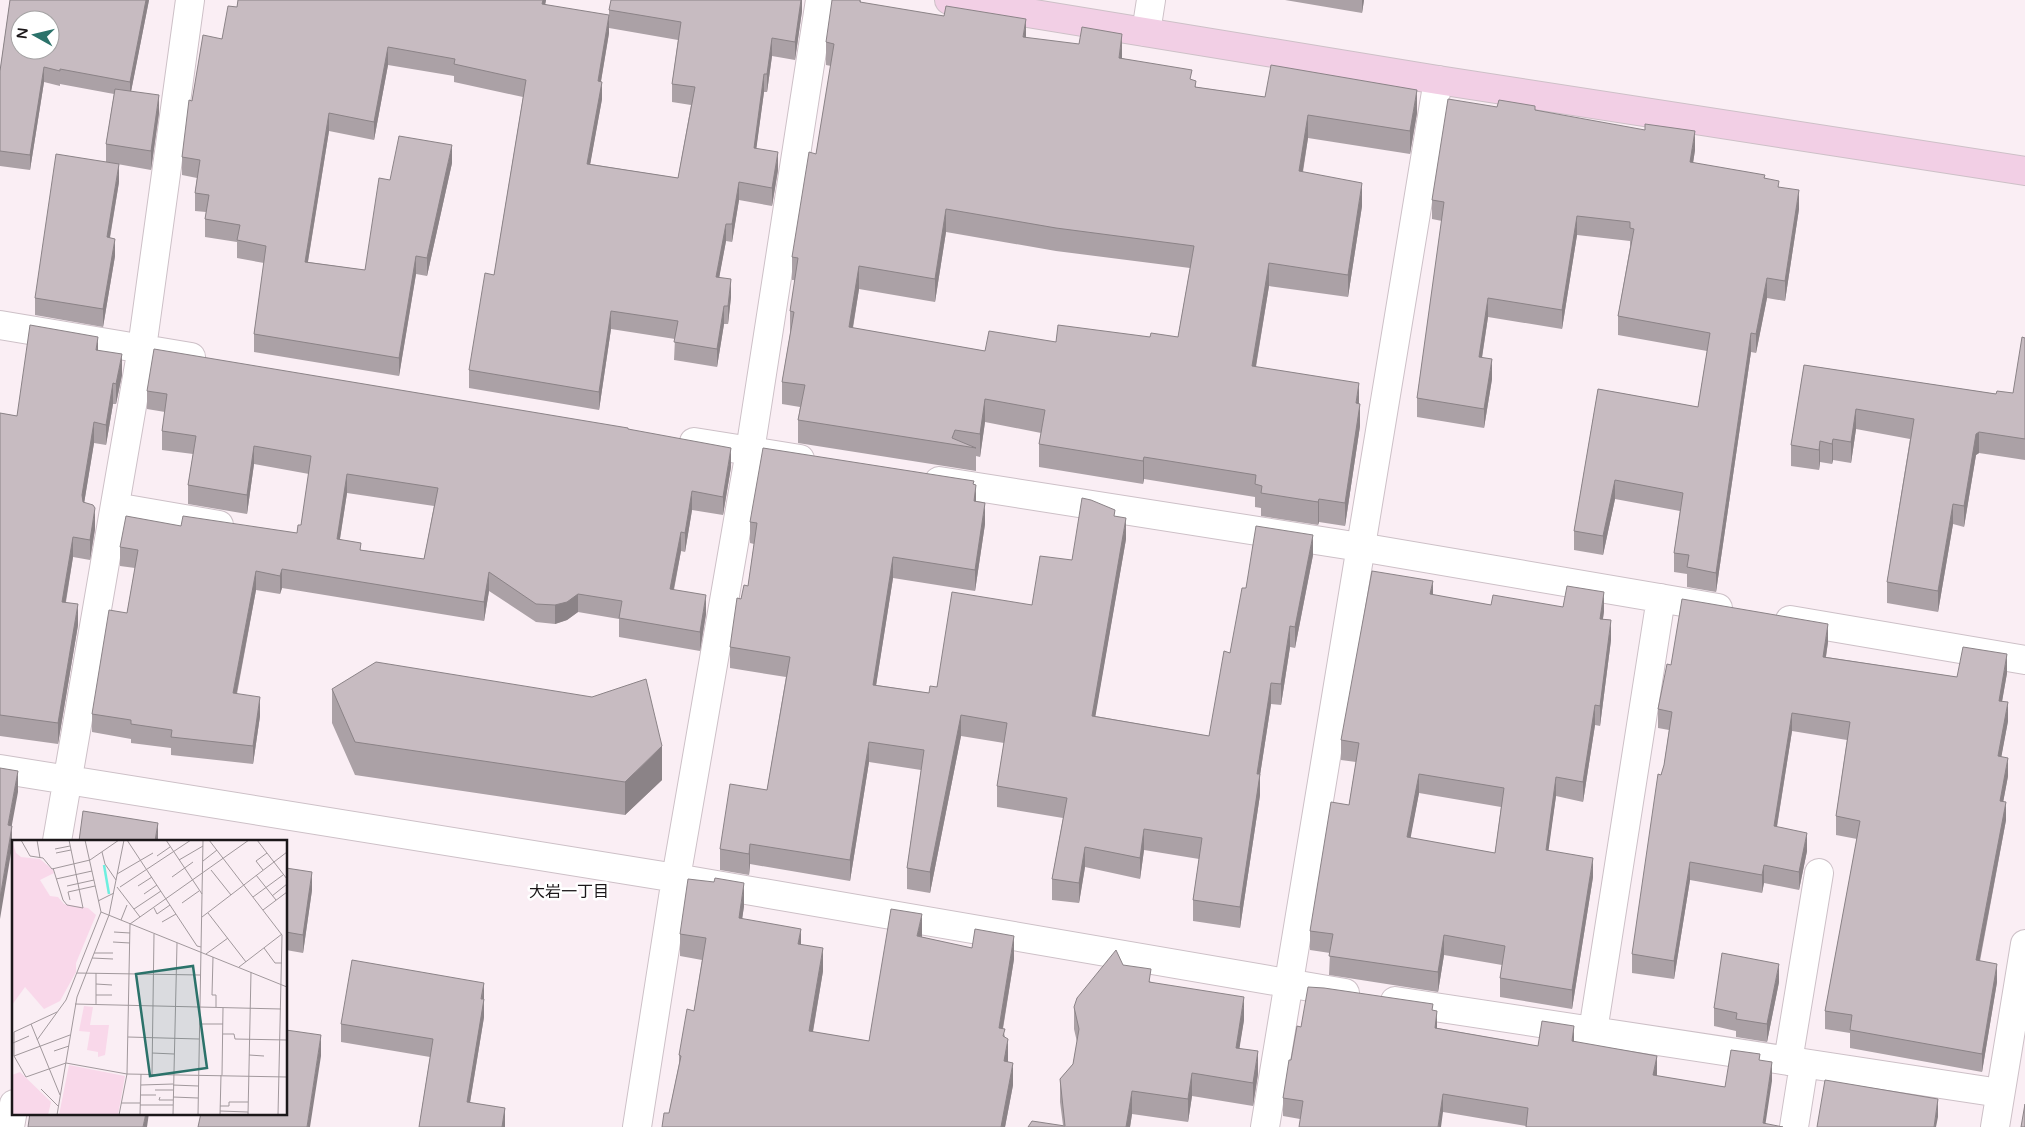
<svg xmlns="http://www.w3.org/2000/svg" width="2025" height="1127" font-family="'Varela Round','Noto Sans JP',sans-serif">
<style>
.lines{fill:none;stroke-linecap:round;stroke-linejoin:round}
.street-casing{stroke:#cdc0c7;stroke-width:30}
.secondary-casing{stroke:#cdc0c7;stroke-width:30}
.street{stroke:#fff;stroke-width:28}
.secondary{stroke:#f2cfe5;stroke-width:28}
.wall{fill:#aba1a6;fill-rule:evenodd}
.shaded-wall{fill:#8b8387}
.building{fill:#c7bbc1;stroke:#8b8387;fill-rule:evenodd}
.labels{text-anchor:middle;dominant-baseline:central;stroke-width:5;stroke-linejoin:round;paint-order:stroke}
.neighbourhood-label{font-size:16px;fill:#1b1719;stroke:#fff}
.inset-river{fill:none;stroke:#6eefdf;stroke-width:2.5}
.inset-road{fill:none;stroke:#a1989c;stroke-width:1}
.view{fill:#2b726a;fill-opacity:0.15;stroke:#2b726a;stroke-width:2.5}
.inset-edge{fill:none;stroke:#1b1719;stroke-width:2.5}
</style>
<rect width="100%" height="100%" fill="#faeef4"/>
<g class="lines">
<g class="street-casing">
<path id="street" d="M1146 32 1151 0
M0 325 191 357
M694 442 800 459
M939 481 1360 547 1718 608
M115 507 219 525
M1790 620 2025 660
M0 769 676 878 1345 993
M57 841 142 348 190 0
M1395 1001 2000 1093
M1593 1031 1661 598
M1788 1061 1819 873
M10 1127 14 1104
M637 1127 676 878 750 451 820 0
M1265 1127 1438 80
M1794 1127 1804 1064
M1995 1127 2025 944"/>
</g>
<g class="secondary-casing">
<path id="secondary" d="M949 0 1438 80 2025 171"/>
</g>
<use href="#street" class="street"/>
<use href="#secondary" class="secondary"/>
</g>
<path class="wall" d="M10 0H149L131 91 159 113 151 170 106 162V144L114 94 60 84V86L44 82 30 170 0 166V71Z
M238 0H546L545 4 609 33 601 81 602 99 590 164 678 178 691 105 672 102V84L678 40 609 28V10L802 0V11L795 60 772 56 767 92H764L756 149 778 170 772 206 739 200 732 242 726 241 719 277 731 297 728 324H724L717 367 674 360 675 339 611 329 599 410 469 388V370L494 275 523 97 454 82V76L388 65 374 140 329 131 308 262 365 270 390 180 452 163 427 276 416 274 399 376 254 352V334L264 263 237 258V242L205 237V219L206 212 195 211V193L197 178 182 175V157L192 101 237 7Z
M861 0V3L1026 38 1122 57V58L1192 80 1196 87 1265 97 1417 113 1410 154 1308 138 1303 172 1362 206 1348 297 1269 286 1256 367 1359 403 1360 426 1345 526 1319 522 1318 525 1261 516V508L1255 507V497L1144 479 1143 484 1039 467V444L1041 433 985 422 980 457 976 456V471L798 443V420L800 407 782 404V382L790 334V311L795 280H792V257L816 154 831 66 826 65V42ZM946 232 1056 251 1190 268 1178 337H1150L1056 342 985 351 853 328 859 289 935 302Z
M1285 0H1364L1362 13Z
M1497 107 1535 110 1695 150 1693 163 1765 178 1779 187 1799 209 1785 301 1767 298 1756 353 1751 352 1716 592 1687 587V574L1674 572V553L1680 511 1615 499 1603 555 1574 550V531L1598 389 1698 407 1707 351 1618 335V316L1630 247V241L1577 235 1562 329 1488 317 1482 358 1492 379 1484 428 1417 417V398L1442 221 1432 219V200Z
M119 182 110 238 115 256 103 327 35 315V298Z
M2025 338V460L1979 453 1976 455 1964 527 1953 524 1938 612 1887 603V582L1910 439 1856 429 1851 463 1833 460 1832 464 1820 462 1819 470 1791 466V445L1804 365 1996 394 2013 393Z
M98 351 122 375 116 404H113L106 445 94 443 84 503 95 529 90 560 73 557 66 602 78 625 58 744 0 736V413L17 416Z
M147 391 628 430 731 467 723 515 692 510 685 552 681 551 674 590 706 614 700 651 619 637V619L578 612 567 620 555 624 536 622 489 591 484 621 282 588 280 594 256 590 237 694 260 716 253 764 171 755V748L131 743V739L92 732V714L127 613 135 568 120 566V547L181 526 297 533 301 525 309 474 254 464 247 514 188 504V485L193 454 162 450V431L165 412 147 409ZM347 493 434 506 424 559 361 550 340 539Z
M974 484 976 501 985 524 975 591 893 578 876 685 929 693 1032 605 1072 560 1115 516 1126 539 1095 716 1209 736 1246 588 1313 555 1295 648 1290 647 1281 705 1271 704 1260 775V795L1240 928 1193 921V900L1199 859 1144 850 1140 879 1085 867 1079 903 1052 900V879L1063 818 997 807V786L1004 743 961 736 930 893 907 889V868L921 770 869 762 850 881 750 864 749 875 720 870V849L767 790 786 677 730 668V647L741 599 748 586 754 544 750 543V522Z
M1433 595 1491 605 1563 607 1604 611 1603 619 1611 640 1600 726 1595 725 1583 802 1556 796 1548 850 1593 877 1572 1009 1500 997V978L1502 965 1444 955 1438 992 1329 975 1330 953 1310 950V931L1349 805 1356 762 1341 760V740ZM1419 793 1501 807 1495 853 1410 838Z
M1828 642 1826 657 1957 677 2007 673 2002 701 2008 721 2001 757 2008 776 2003 802 2006 820 1980 961 1997 982 1982 1072 1850 1048V1033L1825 1029V1011L1857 839 1836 835V816L1847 740 1792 731 1777 827 1807 851 1799 890 1764 883 1762 893 1690 880 1674 979 1632 973V954L1661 775 1664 765 1669 730 1658 728V709L1671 665Z
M332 689 662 780 625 815 355 775 332 723Z
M286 868 312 890 303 953 286 950Z
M714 882 744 906 742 919 801 945 823 971 813 1032 869 1041 922 937 1014 959 1003 1029 1005 1037 1008 1062 1013 1085 1005 1127H662L669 1113 679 1064V1055L694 1011 702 960 680 956V934Z
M1123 965 1151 982 1244 1020 1239 1048 1258 1074 1253 1106 1192 1096 1188 1122 1132 1114 1130 1127 1063 1125 1060 1102V1079L1073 1064 1077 1042 1074 1029V1007Z
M1779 982 1767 1042 1736 1037V1031L1714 1026V1008Z
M484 983V1017L470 1103 505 1108V1127H419L430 1057 341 1042V1024Z
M1433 1010 1437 1028 1538 1046 1574 1041 1657 1074V1076L1725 1087 1760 1060 1772 1081 1526 1126 1443 1112 1300 1119 1283 1116V1098L1291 1060 1301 1027Z"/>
<path class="shaded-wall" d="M146 0H149L130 97V82Z
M543 0H546L542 22V4Z
M801 0H802V11L795 60V42Z
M1362 0H1364L1362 13Z
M609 15V33L598 99V81Z
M1026 19V41L1023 37Z
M1122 34V57L1119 81V58Z
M772 38V56L767 92V74Z
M388 47V65L374 140V122Z
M44 67V82L30 170V155Z
M764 74V92L754 166V148Z
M602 82V99L587 182V164Z
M1417 90V113L1410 154V131Z
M159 95V113L151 170V151Z
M329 113V131L305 279V262Z
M1308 115V138L1299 194V171Z
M1695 131V150L1690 182V162Z
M452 145V163L427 276V258Z
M778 152V170L772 206V188Z
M119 164V182L107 254V237Z
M739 182V200L732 242V224Z
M1362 183V206L1348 297V275Z
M1799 190V209L1785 301V281Z
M946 209V232L935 302V279Z
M1577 216V235L1562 329V310Z
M726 224V241L716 295V277Z
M115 239V256L103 327V309Z
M416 256V274L399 376V358Z
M1269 263V286L1252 389V366Z
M859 266V289L849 350V327Z
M1767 278V298L1756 353V334Z
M731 279V297L728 324V306Z
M1488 298V317L1479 376V357Z
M724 306V324L717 367V349Z
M611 311V329L599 410V392Z
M1751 333V352L1716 592V573Z
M98 337V357L96 350Z
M122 354V375L116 404V384Z
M1492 359V379L1484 428V409Z
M113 383V404L106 445V425Z
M1359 383V406L1356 403Z
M985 399V422L980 457V434Z
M1360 404V426L1345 526V503Z
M1856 409V429L1851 463V442Z
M94 422V443L82 516V495Z
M1979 432V453L1976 455 1964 527V506L1976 434Z
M1833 439V460L1832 464V444Z
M1820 441V462L1819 470V450Z
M254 446V464L247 514V495Z
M731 448V467L723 515V497Z
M1144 457V479L1143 484V461Z
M347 474V493L337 557V539Z
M1615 480V499L1603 555V536Z
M976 485V505L974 501Z
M692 491V510L685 552V533Z
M1319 499V522L1318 525V502Z
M985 503V524L975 591V570Z
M1953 504V524L1938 612V591Z
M95 508V529L90 560V540Z
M1126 518V539L1092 736V716Z
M681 532V551L670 608V589Z
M1313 535V555L1295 648V627Z
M73 537V557L62 623V602Z
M893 557V578L873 705V685Z
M282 569V588L280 594V576Z
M256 571V590L233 712V693Z
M489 572V591L484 621V602Z
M1433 581V600L1430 594Z
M1604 592V611L1600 638V619Z
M578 594V612L567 620 555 624V605Z
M706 595V614L700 651V632Z
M78 604V625L58 744V723Z
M1611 620V640L1600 726V706Z
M1828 624V642L1823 675V657Z
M1290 626V647L1281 705V684Z
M2007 654V673L1999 719V701Z
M1271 683V704L1260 775V795L1240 928V907L1257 774Z
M260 697V716L253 764V746Z
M2008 702V721L1998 775V756Z
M1595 705V725L1583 802V782Z
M1792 713V731L1774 844V826Z
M961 715V736L930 893V872Z
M869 742V762L850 881V860Z
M662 746V780L625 815V782Z
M2008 758V776L2000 819V801Z
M18 771V792L8 846V825Z
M1419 774V793L1407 857V837Z
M1556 777V796L1546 869V850Z
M2006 802V820L1976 979V960Z
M158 823V841H155Z
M12 826V847L0 919V898Z
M1144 829V850L1140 879V858Z
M1807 833V851L1799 890V872Z
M750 844V864L749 875V854Z
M1085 847V867L1079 903V883Z
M1593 858V877L1572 1009V990Z
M1690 862V880L1674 979V961Z
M1764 865V883L1762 893V875Z
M312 872V890L303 953V935Z
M744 883V906L739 941V918Z
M922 914V937L917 936Z
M801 929V952L798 944Z
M1444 935V955L1438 992V972Z
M1014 936V959L999 1051V1028Z
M823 948V971L809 1054V1031Z
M1779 964V982L1767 1042V1024Z
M1997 964V982L1982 1072V1054Z
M484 983V1017L467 1120V1102Z
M1244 997V1020L1236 1070V1048Z
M1437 1011V1029L1435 1028Z
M1574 1026V1045L1572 1041Z
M321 1035V1056L310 1127H307Z
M1008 1039V1061L1004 1084V1061Z
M1258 1051V1074L1253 1106V1083Z
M1657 1056V1074L1653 1094V1075Z
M1772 1062V1081L1765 1127 1763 1123Z
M1013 1063V1085L1005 1127H1001Z
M1192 1073V1096L1188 1122V1099Z
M1132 1091V1114L1130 1127H1126Z
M1443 1094V1112L1441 1127H1438Z
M1938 1099V1117L1936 1127H1934Z
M505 1108V1127H502Z
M146 1113H149L147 1127H143Z"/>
<path class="building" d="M10 0H146L130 82 60 69V71L44 67 30 155 0 151V71ZM20 20H50V50H20Z
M238 0H543L542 4 609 15 598 81 602 82 587 164 678 178 695 87 672 84 681 22 609 10 611 0H801L795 42 772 38 767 74H764L754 148 778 152 772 188 739 182 732 224H726L716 277 731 279 728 306H724L717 349 674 342 678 321 611 311 599 392 469 370 485 273 494 275 526 80 454 64 455 59 388 47 374 122 329 113 305 262 365 270 379 178 390 180 399 136 452 145 427 258 416 256 399 358 254 334 266 246 237 240 240 225 205 219 209 195 195 193 200 160 182 157 189 100 192 101 203 35 222 39 228 6 237 7Z
M832 0H860V2L944 16 946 6 1026 19 1023 37 1079 44 1082 27 1122 34 1119 58 1192 70 1190 79 1196 81 1195 87 1265 97 1271 65 1417 90 1410 131 1308 115 1299 171 1362 183 1348 275 1269 263 1252 366 1359 383 1356 403 1360 404 1345 503 1319 499 1318 502 1261 493 1262 486 1255 484 1256 475 1144 457 1143 461 1039 444 1045 410 985 399 980 434 955 430 952 438 976 448 798 420 805 385 782 382 794 312 790 311 798 258 792 257 809 152 816 154 834 44 826 42ZM946 209 1056 228 1194 246 1178 337 1151 333 1150 337 1058 325 1056 342 989 331 985 351 849 327 859 266 935 279Z
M115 89 159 95 151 151 106 144Z
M1448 99 1497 107 1499 100 1535 106V110L1645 130V124L1695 131 1690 162 1765 175 1764 178 1779 181 1778 187 1799 190 1785 281 1767 278 1756 334 1751 333 1716 573 1687 567 1689 555 1674 553 1683 493 1615 480 1603 536 1574 531 1598 389 1698 407 1710 333 1618 316 1634 229 1630 228V222L1577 216 1562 310 1488 298 1479 357 1492 359 1484 409 1417 398 1444 202 1432 200Z
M56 154 119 164 107 237 115 239 103 309 35 298Z
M30 325 98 337 96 350 122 354 116 384 113 383 106 425 94 422 82 495 83 502 93 505 95 508 90 540 73 537 62 602 78 604 58 723 0 715V413L17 416Z
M2022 337 2025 338V439L1979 432 1976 434 1964 506 1953 504 1938 591 1887 582 1914 419 1856 409 1851 442 1833 439 1832 444 1820 441 1819 450 1791 445 1804 365 1996 394 1997 391 2013 393Z
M154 349 628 428V429L731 448 723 497 692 491 685 533 681 532 670 589 706 595 700 632 619 618 622 601 578 594 567 602 555 605 536 604 489 572 484 602 282 569 280 576 256 571 233 693 260 697 253 746 171 737 172 730 131 724V720L92 714 109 610 127 613 138 550 120 547 126 516 181 526 183 516 297 533 298 525H301L311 456 254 446 247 495 188 485 196 436 162 431 167 394 147 391ZM347 474 438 488 424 559 360 550 361 543 337 539Z
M763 448 974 481 973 484 976 485 974 501 985 503 975 570 893 557 873 685 929 693 930 686 937 687 952 592 1032 605 1040 556 1072 560 1082 498 1091 500 1115 510 1114 516 1126 518 1092 716 1209 736 1224 651 1230 653 1242 588H1246L1256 526 1313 535 1295 627 1290 626 1281 684 1271 683 1257 774H1260L1240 907 1193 900 1202 838 1144 829 1140 858 1085 847 1079 883 1052 879 1067 798 997 786 1007 723 961 715 930 872 907 868 924 750 869 742 850 860 750 844 749 854 720 849 730 784 767 790 790 657 730 647 737 598 741 599 744 585 748 586 757 523 750 522Z
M1372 571 1433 581 1430 594 1491 605 1493 595 1563 607 1567 586 1604 592 1600 619 1611 620 1600 706 1595 705 1583 782 1556 777 1546 850 1593 858 1572 990 1500 978 1505 946 1444 935 1438 972 1329 956 1333 934 1310 931 1331 802 1349 805 1359 743 1341 740ZM1419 774 1504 788 1495 853 1407 837Z
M1682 599 1828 624 1823 657 1957 677 1963 647 2007 654 1999 701 2008 702 1998 756 2008 758 2000 801 2006 802 1976 960 1997 964 1982 1054 1850 1030 1852 1015 1825 1011 1860 821 1836 816 1850 722 1792 713 1774 826 1807 833 1799 872 1764 865 1762 875 1690 862 1674 961 1632 954 1658 774 1661 775 1664 765 1672 712 1658 709 1667 664 1671 665Z
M376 662 592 697 646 679 662 746 625 782 355 742 332 689Z
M0 768 18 771 8 825 12 826 0 898Z
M83 811 158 823 155 841H79Z
M286 868 312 872 303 935 286 932Z
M715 878 744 883 739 918 801 929 798 944 823 948 809 1031 869 1041 891 909 922 914 917 936 972 948 975 929 1014 936 999 1028 1005 1029 1003 1036 1008 1039 1004 1061 1013 1063 1001 1127H662L664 1113H669L681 1056 679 1055 687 1009 694 1011 706 938 680 934 688 879 714 882Z
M1116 950 1123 965 1151 969 1149 982 1244 997 1236 1048 1258 1051 1253 1083 1192 1073 1188 1099 1132 1091 1126 1127H1028L1032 1121 1065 1126 1060 1079 1073 1064 1079 1029 1074 1007 1077 998Z
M1722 953 1779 964 1767 1024 1736 1019 1737 1013 1714 1008Z
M352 960 484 983 481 999H484L467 1102 505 1108 502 1127H419L433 1039 341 1024Z
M1308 987 1324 988 1433 1004 1432 1010 1437 1011 1435 1028 1538 1046 1542 1021 1574 1026 1572 1041 1657 1056 1653 1075 1725 1087 1731 1050 1760 1054 1759 1060 1772 1062 1763 1123 1783 1127H1526L1528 1108 1443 1094 1438 1127H1299L1303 1101 1283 1098 1289 1060H1291L1297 1026 1301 1027Z
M286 1030 321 1035 307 1127H198L201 1113H286Z
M1825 1080 1938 1099 1934 1127H1817Z
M2025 1104V1127H2021Z
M30 1113H146L143 1127H28Z"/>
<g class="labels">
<g class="neighbourhood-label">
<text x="569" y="892">大岩一丁目</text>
</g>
</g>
<g transform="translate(12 840)">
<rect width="275" height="275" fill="#faeef4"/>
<path d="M72 166 81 167 78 185H97L93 215 86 217V212L75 210 78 192 67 191Z" fill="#f9d8ea"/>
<path d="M0 0 4 13 9 17 28 19 41 30 42 33 28 40 38 56 46 57 52 64 76 68 84 75 64 123V132L48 161 32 169 13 147 0 165ZM8 232 39 262 36 275H0V235Z" fill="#f9d8ea"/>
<path d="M57 225 113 236 106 275H47Z" fill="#f9d8ea"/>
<path class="inset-river" d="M92 25 97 54"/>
<path class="inset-road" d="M9 0 18 16 31 18 40 29 78 20 107 0M25 0 28 18M115 0 185 106 189 107M154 0 190 54M197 0 270 95M245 0 275 39M43 9 58 6M90 12 93 24 104 40M44 13 59 10M145 16 158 7M167 20 191 6M191 21 205 10M41 28 51 60 55 65 71 68 57 0M199 30 219 55M251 30 244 21 255 13M105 34 141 13M244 35 264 60M160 37 181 22M44 39 80 31M55 46 82 40M126 46 140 37M105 47 128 77M108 47 179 0M132 54 145 45M260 56 275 44M241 57 271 35M58 60 56 52 83 46M86 61 102 53M170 63 187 51M142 68 145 74 158 65M122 69 149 51M251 70 275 52M89 72 275 147M196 73 234 122M190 77 275 12M109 80 115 65M150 82 164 74M102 92 118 93M101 102 118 103M252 108 263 123H270M82 113H101M194 114 216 98M201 117 200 155H204V167M80 118 101 119M227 127 270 94M65 133 188 135M84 144 100 145M84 155H100M63 164 269 169M84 165V133M45 172 2 192V216L14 237 54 223 115 234 275 237M19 184 48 255M187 184H211M211 194H222L223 199 275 200M116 197 187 199M25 200 54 160 89 72 73 0M1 203 17 196M42 211 57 206M140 213 162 214M237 215 252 216M2 216 58 195M140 234 142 94M210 235 211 168M129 245 161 244M161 245 186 246M29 249 46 266M143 250H161M128 255H144M148 257 147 260H161M161 257 186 258M109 263H128M128 265H161M208 266H217V262H236M208 271 236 272M45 275 65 157 97 75 112 0M107 275 115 234 118 84 237 0M128 275 129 234M161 275 165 103M186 275 191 0M208 275 209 235M236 275 239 132M266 275 270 95"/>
<path class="view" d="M181 126 195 228 138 236 124 134Z"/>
<rect width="275" height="275" class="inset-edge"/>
</g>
<g transform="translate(35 35) rotate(278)"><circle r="24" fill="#ffffff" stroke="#a4a2a3"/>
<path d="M0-4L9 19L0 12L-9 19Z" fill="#2b726a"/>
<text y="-8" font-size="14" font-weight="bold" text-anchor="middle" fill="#1b1719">N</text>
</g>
</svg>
